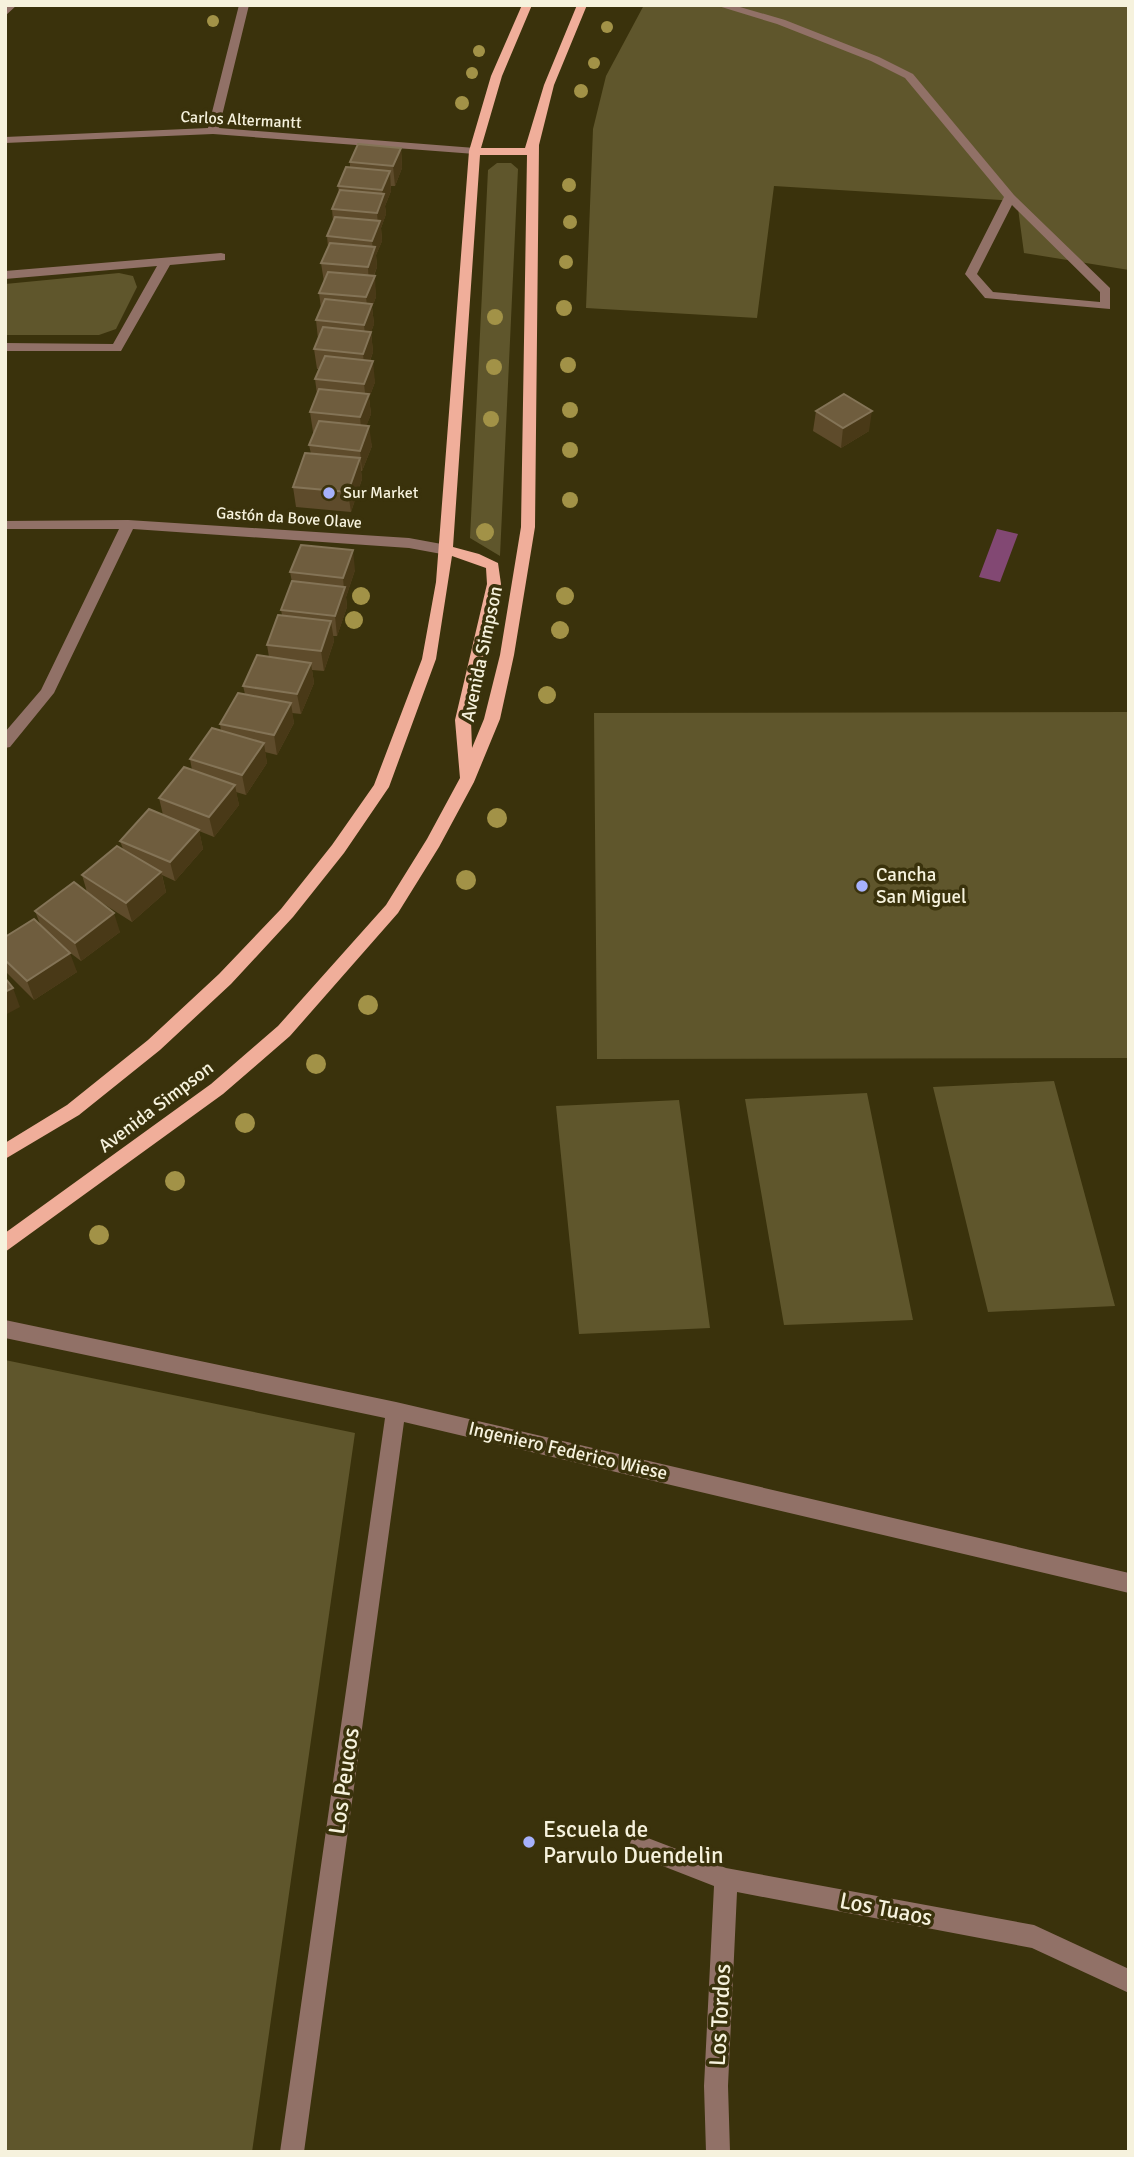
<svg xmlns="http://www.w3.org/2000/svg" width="1134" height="2157" font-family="Signika,sans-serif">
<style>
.green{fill:#5f562c}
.water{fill:#824873}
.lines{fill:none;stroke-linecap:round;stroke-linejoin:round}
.minor{fill:#917167;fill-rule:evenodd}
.major{fill:#f0ae9a;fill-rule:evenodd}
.tree{fill:#a29247}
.wall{fill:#5e4b2b}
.shaded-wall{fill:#493917}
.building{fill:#6f5d3e;stroke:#847457;stroke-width:2}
.poi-dot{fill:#a6b1fc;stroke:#3a320c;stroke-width:2.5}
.labels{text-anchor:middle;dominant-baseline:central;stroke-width:7;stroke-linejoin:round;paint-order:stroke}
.far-street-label{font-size:16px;fill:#f6f2dd;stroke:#3a320c}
.far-poi-label{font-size:16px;fill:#f6f2dd;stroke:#3a320c;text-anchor:start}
.street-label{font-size:19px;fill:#f6f2dd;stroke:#3a320c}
.poi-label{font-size:19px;fill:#f6f2dd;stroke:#3a320c;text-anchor:start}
.near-street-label{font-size:23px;fill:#f6f2dd;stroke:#3a320c}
.near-poi-label{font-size:23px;fill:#f6f2dd;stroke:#3a320c;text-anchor:start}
</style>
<rect width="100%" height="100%" fill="#3a320c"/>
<path class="green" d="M644 5H1129V270L1024 253 1017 201 774 186 757 318 586 308 593 129 606 76Z
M497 163H511L518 169 500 556 470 538 488 170Z
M119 273 133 276 137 287 116 329 99 335H5V284Z
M1129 712V1058L597 1059 594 713Z
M1054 1081 1115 1306 988 1312 933 1087Z
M867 1093 913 1320 784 1325 745 1099Z
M679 1100 710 1328 579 1334 556 1106Z
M5 1360 355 1433 252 2152H5Z"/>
<path class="water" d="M997 529 1018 534 1000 582 979 577Z"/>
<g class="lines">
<path class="minor" d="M17 5 5 16 6 5Z
M239 5H249L219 128 475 148 481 151 475 154 213 134 5 143V137L208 128Z
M715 5H733L785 20 879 57 913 74 1014 195 1110 288V309L985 298 965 274 1004 197 905 78 871 61 777 24ZM1012 205 1100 292V302L993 292 977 274Z
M221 253 225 254V260L170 265 121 351H5V343L113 344 157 266 5 279V271Z
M128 520 409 538 447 545 454 550 447 555 409 548 133 529 54 693 10 747 5 748V732L41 690 119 529H5V521Z
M5 1320 396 1402 1129 1573V1593L404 1422 304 2152H280L385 1418 5 1338Z
M640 1835 726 1868 1034 1925 1129 1969V1993L1032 1948 737 1892 728 2086 730 2152H706L704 2086 714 1886 632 1854 629 1846 632 1838Z"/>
<path class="major" d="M522 5H532L502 76 481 148H525L544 85 577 5H587L554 85 539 145 535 527 514 655 500 719 474 782 439 847 398 913 290 1036 223 1094 5 1252V1233L211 1084 278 1026 386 905 427 839 460 778 455 720 487 584 486 568 452 556 436 659 389 787 344 853 293 917 231 984 160 1050 79 1115 5 1159V1143L67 1105 148 1040 219 974 281 909 332 845 374 785 422 659 436 582 469 151 491 76ZM480 155H527L521 527 500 655 484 719 472 748 471 720 501 584 498 563 479 554 453 547Z"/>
</g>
<g class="tree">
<circle cx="213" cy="21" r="6"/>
<circle cx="607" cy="27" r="6"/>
<circle cx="479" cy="51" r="6"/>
<circle cx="594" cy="63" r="6"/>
<circle cx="472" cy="73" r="6"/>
<circle cx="581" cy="91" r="7"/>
<circle cx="462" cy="103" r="7"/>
<circle cx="569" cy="185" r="7"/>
<circle cx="570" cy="222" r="7"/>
<circle cx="566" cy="262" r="7"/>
<circle cx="564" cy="308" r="8"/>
<circle cx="495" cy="317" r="8"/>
<circle cx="568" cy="365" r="8"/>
<circle cx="494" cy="367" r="8"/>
<circle cx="570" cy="410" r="8"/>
<circle cx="491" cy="419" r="8"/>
<circle cx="570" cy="450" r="8"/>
<circle cx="570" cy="500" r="8"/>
<circle cx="485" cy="532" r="9"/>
<circle cx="361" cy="596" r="9"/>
<circle cx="565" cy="596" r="9"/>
<circle cx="354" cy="620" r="9"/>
<circle cx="560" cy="630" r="9"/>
<circle cx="547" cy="695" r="9"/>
<circle cx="497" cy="818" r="10"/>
<circle cx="466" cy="880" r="10"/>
<circle cx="368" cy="1005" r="10"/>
<circle cx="316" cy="1064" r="10"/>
<circle cx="245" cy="1123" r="10"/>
<circle cx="175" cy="1181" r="10"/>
<circle cx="99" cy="1235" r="10"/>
</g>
<path class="wall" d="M401 148 402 168 395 186H391V191L385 206 386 214 381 228 382 241 376 255 377 267 374 276 376 297 372 307 374 324 371 332 373 352 370 361 375 382 369 398 371 414 366 426 372 446 362 471H361L362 479 351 512 296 507 293 487 311 454 309 445 315 433 313 432 310 412 317 394 315 379 319 369H317L314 349 318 339 316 320 321 308 319 293 324 282 321 263 328 247 327 236 333 221 332 209 339 193 338 186 350 168V162Z
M816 411 869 431 841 448 813 431Z
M355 570 346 597 347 607 337 636H333L334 641 324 671 312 670 314 683 301 714 292 713 294 723 277 755 265 752 267 763 246 795 236 792 239 805 214 837 199 831 203 849 175 881 162 875 166 892 132 922 99 901 120 932 81 961 65 949 77 972 34 1000 5 971V937L40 924 35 911 87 892 82 875 123 849 120 841 163 815 159 798 192 770 190 759 221 731 220 724 245 694 243 686 269 657 267 645 282 615 281 610 292 582 290 572Z"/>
<path class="shaded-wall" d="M401 148 402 168 395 186 393 166Z
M390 171 391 191 385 206 386 214 381 228 382 241 376 255 377 267 369 287 368 267 373 252 372 241 378 226 377 213 383 198 382 190Z
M375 276 376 297 372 307 374 324 366 346 364 325 368 314 366 297Z
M371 332 373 352 365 374 363 354Z
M373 361 375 382 369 398 371 414 362 438 360 417 366 401 364 384Z
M872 411 869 431 841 448 843 428Z
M369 426 372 446 362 471 360 451Z
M360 458 362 479 351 512 348 492Z
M353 550 355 570 346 597 347 607 337 636 335 616 344 589 343 578Z
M331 621 334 641 324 671 321 651Z
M311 663 314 683 301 714 297 694Z
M291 703 294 723 277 755 274 735Z
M264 743 267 763 246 795 242 775Z
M235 785 239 805 214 837 209 817Z
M199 830 203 849 175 881 170 862Z
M161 872 166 892 132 922 126 903Z
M114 913 120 932 81 961 75 943Z
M70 953 77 972 34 1000 27 981Z
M13 988 20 1007 5 1015V992Z"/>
<path class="building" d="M358 144 401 148 393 166 350 162Z
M346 167 390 171 382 190 338 186Z
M340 190 384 194 377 213 332 209Z
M335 217 380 221 372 241 327 236Z
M330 243 375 247 368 267 321 263Z
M328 272 375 276 366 297 319 293Z
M325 299 372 304 364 325 316 320Z
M323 327 371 332 363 354 314 349Z
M325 356 373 361 364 384 315 379Z
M319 389 369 394 360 417 310 412Z
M844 394 872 411 843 428 816 411Z
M319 421 369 426 360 451 309 445Z
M305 453 360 458 348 492 293 487Z
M301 545 353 550 343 578 290 572Z
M292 581 345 587 335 616 281 610Z
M278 615 331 621 321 651 267 645Z
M257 655 311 663 297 694 243 686Z
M238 693 291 703 274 735 220 724Z
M212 728 264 743 242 775 190 759Z
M184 767 235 785 209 817 159 798Z
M149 809 199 830 170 862 120 841Z
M117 846 161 872 126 903 82 875Z
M74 882 114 913 75 943 35 911Z
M34 919 70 953 27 981 5 960V937Z
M5 978 13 988 5 992Z"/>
<g class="poi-dot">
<circle cx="329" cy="493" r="7"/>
<circle cx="862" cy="886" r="7"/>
<circle cx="529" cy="1842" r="7"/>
</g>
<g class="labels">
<g class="far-street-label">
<text transform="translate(241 120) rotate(3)">Carlos Altermantt</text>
<text transform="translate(289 518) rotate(4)">Gastón da Bove Olave</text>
</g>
<g class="far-poi-label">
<text x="343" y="493">Sur Market</text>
</g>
<g class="street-label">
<text transform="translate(482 654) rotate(-78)">Avenida Simpson</text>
<text transform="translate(156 1107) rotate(-37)">Avenida Simpson</text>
<text transform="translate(568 1451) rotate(13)">Ingeniero Federico Wiese</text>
</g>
<g class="poi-label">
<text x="876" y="875">Cancha<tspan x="876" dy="22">San Miguel</tspan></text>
</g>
<g class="near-street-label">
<text transform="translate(344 1781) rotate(-82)">Los Peucos</text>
<text transform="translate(886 1909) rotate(11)">Los Tuaos</text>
<text transform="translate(720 2015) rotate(-87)">Los Tordos</text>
</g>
<g class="near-poi-label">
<text x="543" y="1829">Escuela de<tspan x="543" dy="26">Parvulo Duendelin</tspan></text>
</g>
</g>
<rect width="1134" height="2157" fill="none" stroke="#f6f2dd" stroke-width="14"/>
</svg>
